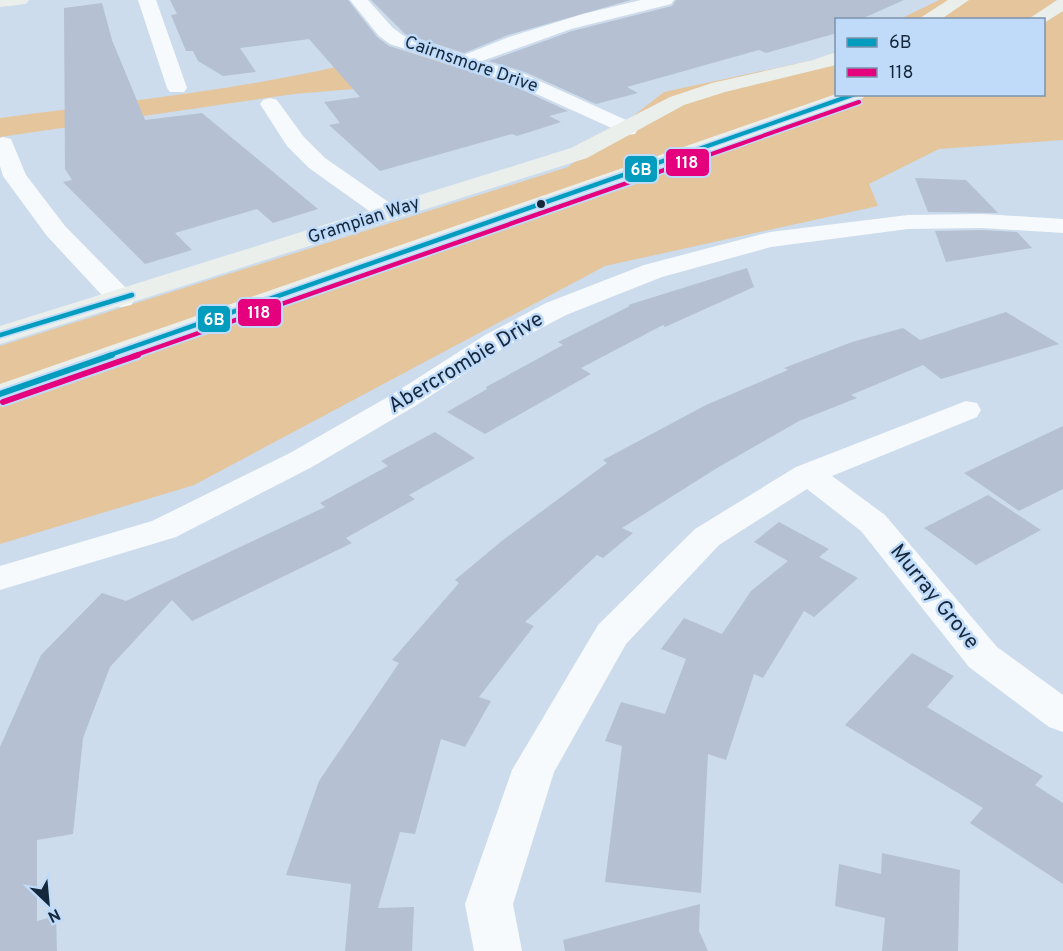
<svg xmlns="http://www.w3.org/2000/svg" width="1063" height="951" font-family="Overpass,sans-serif">
<style>
.green{fill:#e4c59c}
.building{fill:#b5c0d2}
.lines{fill:none;stroke-linecap:round;stroke-linejoin:round}
.street{fill:#f7fafc;fill-rule:evenodd}
.secondary{fill:#eaefec;fill-rule:evenodd}
.bus-1-far2-casing{stroke:#bfdbf9;stroke-width:7}
.bus-1-far1-casing{stroke:#bfdbf9;stroke-width:8}
.bus-1-casing{stroke:#bfdbf9;stroke-width:10}
.bus-2-far2-casing{stroke:#bfdbf9;stroke-width:7}
.bus-2-far1-casing{stroke:#bfdbf9;stroke-width:8}
.bus-2-casing{stroke:#bfdbf9;stroke-width:10}
.bus-1-far2{stroke:#029cbf;stroke-width:4}
.bus-1-far1{stroke:#029cbf;stroke-width:4.5}
.bus-1{stroke:#029cbf;stroke-width:6}
.bus-2-far2{stroke:#e5007d;stroke-width:4}
.bus-2-far1{stroke:#e5007d;stroke-width:4.5}
.bus-2{stroke:#e5007d;stroke-width:6}
.bus-dot{fill:#15273a;stroke:#bfdbf9;stroke-width:2}
.labels{text-anchor:middle;dominant-baseline:central;stroke-width:5;stroke-linejoin:round;paint-order:stroke}
.far-street-label{font-size:18px;fill:#15273a;stroke:#bfdbf9}
.street-label{font-size:21px;fill:#15273a;stroke:#bfdbf9}
.line-badge{stroke:#bfdbf9;stroke-width:2}
.badge-label{font-size:16px;text-anchor:middle;font-weight:bold;fill:#fff}
</style>
<rect width="100%" height="100%" fill="#ccdcec"/>
<path class="green" d="M939 0H1063V140L939 149 869 184 878 206 605 266 194 485 0 544V346L568 167 664 92 823 58 836 51V94H1044V20L900 19Z
M401 50 457 67 377 87 294 94 0 137V118C134 100 271 88 401 50Z"/>
<path class="building" d="M170 0H348L377 37 389 46 509 84 568 111 549 116 561 122 517 136 512 134 380 171 329 125 340 123 324 102 360 97 309 39 240 48 256 72 223 76 198 61 193 51H186L171 15 177 14Z
M371 0H631L508 35 464 53 405 34Z
M676 0H904L859 20H837V33L766 53 759 50 627 87 638 93 596 104 525 72 489 61 572 31 672 6Z
M102 3 112 40 145 120 202 113 318 209 273 223 257 209 175 233 192 250 145 264 63 182 72 180 65 169 64 8Z
M915 178 966 180 998 213 928 212Z
M982 230 1017 232 1032 248 946 262 935 231Z
M747 268 754 287 665 327 663 325 581 368 591 374 485 434 447 412 487 389 486 387 563 345 558 342 630 306 628 305Z
M1006 312 1059 344 941 379 923 365 851 395 857 398 799 421 717 468 622 528 633 533 603 558 597 555 525 622 534 626 479 697 491 701 465 747 441 739 415 834 400 832 378 908 414 907 412 951H345L351 884 286 875 319 781 399 663 392 660 459 583 455 580 503 540 607 463 603 460 706 405 788 370 784 368 852 342 903 328 920 340Z
M1063 426V489L1019 511 964 473Z
M435 432 475 458 409 495 415 499 346 538 352 543 192 621 172 600 110 667 83 738 73 834 37 840V921L56 916 57 951H0V747L41 655 102 593 126 601 325 507 320 503 388 466 381 461Z
M988 495 1041 530 976 565 924 528Z
M779 522 829 549 819 557 858 578 814 617 804 611 763 678 754 674 726 760 708 754 701 893 605 882 622 746 605 741 621 702 665 714 686 659 661 649 684 618 722 634 751 591 788 561 754 542Z
M912 653 954 676 927 707 1043 776 1035 785 1063 803V884L970 823 983 808 845 725Z
M882 853 960 870 958 951H882L885 918 835 906 839 864 881 874Z
M700 904 699 931 708 951H565L563 940Z"/>
<g class="lines">
<path class="street" d="M138 0H156L187 88 184 92H170L167 88Z
M350 0H368L393 28 404 36 464 55 509 37 583 14 641 0H674L671 4 571 29 482 61 524 74 635 124 638 129 635 134 627 135 510 82 390 44 379 36Z
M270 98 277 100 303 136 325 158 397 208 400 213 397 218 388 220 379 218 309 168 287 146 260 104 263 100Z
M3 137 11 139 26 175 65 226 131 293 135 299 131 305 121 307 111 305 47 236 3 176 0 166V138Z
M982 214 1063 219V233L982 228 908 229 771 247 662 277 566 315 505 347 415 406 312 467 176 537 0 590V566L152 521 290 453 393 394 485 335 546 303 644 265 770 232 908 215Z
M966 401 977 403 981 410 977 417 832 476 885 515 997 647 1063 695V732L1049 727 969 667 861 531 807 489 719 545 626 644 554 772 513 904 522 951H474L465 904 512 770 598 625 695 529 796 467Z"/>
<path class="secondary" d="M0 0H29L26 4 0 7Z
M948 0H969L940 20H917Z
M1057 0H1063V11L1044 23V20H1027Z
M836 52V65L725 92 684 105 587 158 0 344V326L571 148 670 97 712 83 813 60Z
M836 94H866L863 98 0 403V384Z"/>
<g class="bus-1-far2-casing">
<path id="bus-1-far2" d="M679 156 855 94"/>
</g>
<g class="bus-1-far1-casing">
<path id="bus-1-far1" d="M0 335 132 295
M107 356 683 154"/>
</g>
<g class="bus-1-casing">
<path id="bus-1" d="M0 394 112 355"/>
</g>
<g class="bus-2-far2-casing">
<path id="bus-2-far2" d="M706 156 859 102"/>
</g>
<g class="bus-2-far1-casing">
<path id="bus-2-far1" d="M133 356 710 154"/>
</g>
<g class="bus-2-casing">
<path id="bus-2" d="M3 402 138 355"/>
</g>
<use href="#bus-1-far2" class="bus-1-far2"/>
<use href="#bus-1-far1" class="bus-1-far1"/>
<use href="#bus-1" class="bus-1"/>
<use href="#bus-2-far2" class="bus-2-far2"/>
<use href="#bus-2-far1" class="bus-2-far1"/>
<use href="#bus-2" class="bus-2"/>
</g>
<circle class="bus-dot" cx="541" cy="204" r="5"/>
<g class="labels">
<g class="far-street-label">
<text transform="translate(471 65) rotate(19)">Cairnsmore Drive</text>
<text transform="translate(364 221) rotate(-18)">Grampian Way</text>
</g>
<g class="street-label">
<text transform="translate(466 363) rotate(-31)">Abercrombie Drive</text>
<text transform="translate(934 597) rotate(51)">Murray Grove</text>
</g>
</g>
<g class="line-badge">
<rect x="665" y="148" width="45" height="29" rx="6" fill="#e5007d"/>
<rect x="624" y="155" width="34" height="28" rx="6" fill="#029cbf"/>
<rect x="237" y="298" width="45" height="29" rx="6" fill="#e5007d"/>
<rect x="197" y="305" width="34" height="28" rx="6" fill="#029cbf"/>
</g>
<g class="badge-label">
<text x="687" y="168">118</text>
<text x="641" y="175">6B</text>
<text x="259" y="318">118</text>
<text x="214" y="325">6B</text>
</g>
<rect x="835" y="18" width="210" height="78" fill="#bfdbf9" stroke="#7b93ad" stroke-width="1.5"/>
<rect x="847" y="38" width="30" height="9" fill="#029cbf" stroke="#7b93ad" stroke-width="1.5"/>
<text x="889" y="48" font-size="18" fill="#15273a">6B</text>
<rect x="847" y="68" width="30" height="9" fill="#e5007d" stroke="#7b93ad" stroke-width="1.5"/>
<text x="889" y="78" font-size="18" fill="#15273a">118</text>
<g transform="translate(48 903) rotate(154)" stroke="#bfdbf9" stroke-width="4.5" paint-order="stroke">
<path d="M0-4.5L10 22L0 15L-10 22Z" fill="#15273a"/>
<text y="-9" font-size="16" font-weight="bold" text-anchor="middle" fill="#15273a">N</text>
</g>
</svg>
